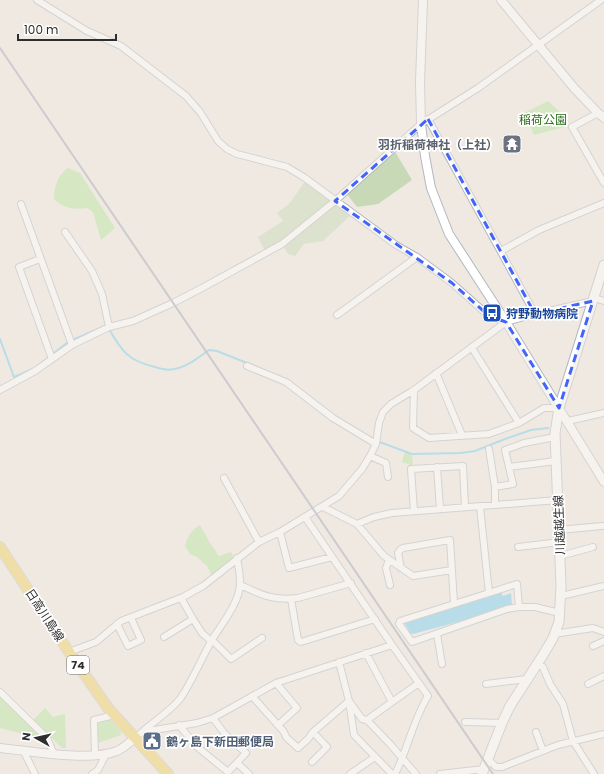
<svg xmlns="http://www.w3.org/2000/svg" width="604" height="774" font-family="Poppins,'Noto Sans JP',sans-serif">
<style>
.green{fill:#b6e59e}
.cemetery{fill:#c8d9b8}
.water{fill:#75cff0}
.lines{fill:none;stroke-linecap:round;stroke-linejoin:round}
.stream{stroke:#75cff0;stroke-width:2}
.minor-casing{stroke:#b4b7c1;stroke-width:8}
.tertiary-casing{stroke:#b4b7c1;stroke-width:10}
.secondary-casing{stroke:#b4b7c1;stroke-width:11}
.primary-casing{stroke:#c9c9c9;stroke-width:12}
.minor{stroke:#fff;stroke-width:6}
.tertiary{stroke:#fff;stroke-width:8}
.secondary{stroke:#fff;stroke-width:9}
.primary{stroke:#f2d163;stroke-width:10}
.rail{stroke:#a3a6b8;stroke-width:2}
.marked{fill:none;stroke:#4264fb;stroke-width:3;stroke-dasharray:8 5;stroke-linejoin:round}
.labels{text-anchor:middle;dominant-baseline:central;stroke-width:3.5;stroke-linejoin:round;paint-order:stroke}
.shield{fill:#fff;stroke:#6d6d6d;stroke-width:1}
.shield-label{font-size:11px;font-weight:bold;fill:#2e2e2e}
.park-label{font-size:12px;fill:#2c6e1b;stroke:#fff}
.worship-label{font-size:12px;font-weight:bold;fill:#5b616d;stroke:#fff;text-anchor:end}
.transit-label{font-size:12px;font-weight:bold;fill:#164399;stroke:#fff;text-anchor:start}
.street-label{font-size:12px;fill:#2e2e2e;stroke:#fff}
.service-label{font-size:12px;font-weight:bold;fill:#4e5e75;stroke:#fff;text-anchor:start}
</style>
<rect width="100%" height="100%" fill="#efe9e1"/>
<path class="green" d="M548 101 562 114 568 126 534 135 524 113Z
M68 168 80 173 115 228 101 240 93 212 87 208C74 210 63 208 54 199 54 187 58 174 68 168Z
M405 452 412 455 413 467H409V464L402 462Z
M200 525 210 543 219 556 231 552 233 557 224 567 212 576 207 566 197 557 190 554 185 546C188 536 191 530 200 525Z
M1 697 43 739 0 728V698Z
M45 708 53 717 65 714 66 748H62L33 720Z
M110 719 121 732V735L98 743 97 724Z"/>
<path class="cemetery" d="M394 150 412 180 378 204 357 207 346 193Z
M306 180 351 215 323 241 304 244 295 256 288 254 281 243 265 251 258 237 283 221 277 213 289 204Z"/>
<path class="water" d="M501 592 503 596 511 593 512 605 505 606 487 614 413 634 410 633 405 624V623Z"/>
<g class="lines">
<path class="stream" d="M109 329C122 352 129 361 155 367 161 369 168 371 174 369 187 367 198 358 209 350L217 351 257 367
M0 339 14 377 35 368 68 342 107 325
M287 379 296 386
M377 441 412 454 461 453 475 451 505 439 531 430 548 428"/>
<g class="minor-casing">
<path id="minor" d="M37 0 87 31 121 46 186 96 200 112 218 141 227 149 237 154 287 167 305 178 396 245 417 257 452 283 489 316 506 322
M598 113 572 127 604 183
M428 119 535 314
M21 204 72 345
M65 232 92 271 102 294 109 327
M501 251 539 230 604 203
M40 259 19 267 52 359
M594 298 604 301
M337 315 417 257
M472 348 519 423
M247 366 286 382 333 418 376 444
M436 373 462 435
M0 390 35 371 72 345 109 327 133 321 173 303 202 288 282 244 335 201 421 124 478 88 601 0
M414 390 413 428 429 438 489 434 519 423 544 408H559
M568 421 604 413
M489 449 495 487V504
M370 456 386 463 388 477
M437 467 440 509
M509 467 556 461
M224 478 259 542
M495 487 513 484 505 450 524 443 555 437
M323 507 357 524 374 517 392 513 558 500
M480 507 489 593 400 621 399 624 412 642 507 609 519 607
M414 511 411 469 463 466 465 507
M357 524 384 556 413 576 452 570
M559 530 602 526
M280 532 289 568 332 557
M518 547 560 542
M560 556 593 547
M389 560 386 568 390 585
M401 568 398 553 400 550 403 548 450 540 454 603
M240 585C262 595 274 601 298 598L351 583
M489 593 517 584 519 607H535L560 613
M561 596 604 586
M291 599 298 640 301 642 375 619
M193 619 202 633 211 641 215 643 231 659 262 638
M117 624 128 646 141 640 131 618
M437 634 442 664
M554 634 593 628 604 632
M164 637 193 619 181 598
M392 645 428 696C413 720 408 749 395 774
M593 646 604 641
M69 652 96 642 121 621 183 597 203 586 259 542 280 532 339 496 362 469 370 456 376 444 379 423 383 412 391 404 414 390 506 322 535 314 593 301
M339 662 349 701 354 735 392 774
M537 664 543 667 550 684 563 704 573 741 594 774
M276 683 297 708 278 725
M486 684 527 679
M588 684 604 676
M0 692 47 738 54 754
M252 696 284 732 286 737 298 748 308 739 313 732 349 701 362 719 367 720 392 702 366 653
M392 702 419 683
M367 720 390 744 416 774
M465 722 502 723
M179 725 196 746 228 772 246 753 224 733 213 718
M143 731C155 721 170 711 180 699 193 680 201 659 212 640 221 625 233 611 238 595 242 583 239 570 237 558
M536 732 543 751
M135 738 142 732 197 723 213 718 276 683 392 645 305 517
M23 750 35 774
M95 755 94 720 114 715
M488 759 496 767H502L558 745 604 734
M312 762 327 747 313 732
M237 763 249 774
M92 774 98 770 106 754
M350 774 375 757
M440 774 484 769"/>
</g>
<g class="tertiary-casing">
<path id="tertiary" d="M423 0 420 82 421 124 425 156 431 188 449 234 506 322 604 482
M501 0 575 89 598 113 604 118
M0 748C31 751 89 762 117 751 124 748 129 743 135 738"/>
</g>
<g class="secondary-casing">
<path id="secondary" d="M482 774 502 723 510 706 543 655 553 638 559 622 561 586 555 433 559 408 604 265"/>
</g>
<g class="primary-casing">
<path id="primary" d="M0 547 69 652 108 708 168 774"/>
</g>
<use href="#minor" class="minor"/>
<use href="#tertiary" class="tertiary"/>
<use href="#secondary" class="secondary"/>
<use href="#primary" class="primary"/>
<path class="rail" d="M0 48 493 774"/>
</g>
<path d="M0 0H604V774H0ZM428 119 535 314 593 301 559 408 506 322 489 316 452 283 335 201Z" fill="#efe9e1" fill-opacity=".55" fill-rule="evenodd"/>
<path class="marked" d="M428 119 535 314 593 301 559 408 506 322 489 316 452 283 335 201Z"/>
<defs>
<g id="temple-square" transform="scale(1)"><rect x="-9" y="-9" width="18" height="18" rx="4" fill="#6b7280" stroke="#fff"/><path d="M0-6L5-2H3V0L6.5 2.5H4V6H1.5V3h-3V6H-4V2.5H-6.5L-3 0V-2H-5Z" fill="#fff"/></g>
<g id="bus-square" transform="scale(1)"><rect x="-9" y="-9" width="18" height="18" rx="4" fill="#1a4fb4" stroke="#fff"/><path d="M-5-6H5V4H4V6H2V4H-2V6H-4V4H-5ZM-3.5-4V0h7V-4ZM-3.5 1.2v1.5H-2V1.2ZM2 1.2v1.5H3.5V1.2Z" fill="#fff"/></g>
<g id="civic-square" transform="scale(1)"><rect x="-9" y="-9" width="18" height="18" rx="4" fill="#5c6f8a" stroke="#fff"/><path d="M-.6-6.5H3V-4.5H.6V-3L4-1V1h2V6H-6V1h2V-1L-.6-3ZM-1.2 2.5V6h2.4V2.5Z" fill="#fff"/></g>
</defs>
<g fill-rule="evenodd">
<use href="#temple-square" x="512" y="144"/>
<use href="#bus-square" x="492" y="313"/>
<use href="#civic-square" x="152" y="741"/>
</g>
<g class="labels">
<rect class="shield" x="67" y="656" width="22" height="18" rx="3"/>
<g class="shield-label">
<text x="78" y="665">74</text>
</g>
<g class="park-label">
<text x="543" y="119">稲荷公園</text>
</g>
<g class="worship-label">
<text x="498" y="144">羽折稲荷神社（上社）</text>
</g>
<g class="transit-label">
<text x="506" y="313">狩野動物病院</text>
</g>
<g class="street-label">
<text transform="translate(559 525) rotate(-92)">川越越生線</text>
<text transform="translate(45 615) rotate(57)">日高川島線</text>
</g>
<g class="service-label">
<text x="166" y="741">鶴ヶ島下新田郵便局</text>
</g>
</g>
<g transform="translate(36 738) rotate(278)" stroke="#ffffff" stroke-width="3" paint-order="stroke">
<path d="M0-3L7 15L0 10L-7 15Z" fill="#2e2e2e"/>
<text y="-6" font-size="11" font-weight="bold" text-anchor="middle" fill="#2e2e2e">N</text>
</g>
<path d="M18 34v6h98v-6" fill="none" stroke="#2e2e2e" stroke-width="2"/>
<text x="24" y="34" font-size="12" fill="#2e2e2e" stroke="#ffffff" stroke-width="3" paint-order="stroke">100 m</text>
</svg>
